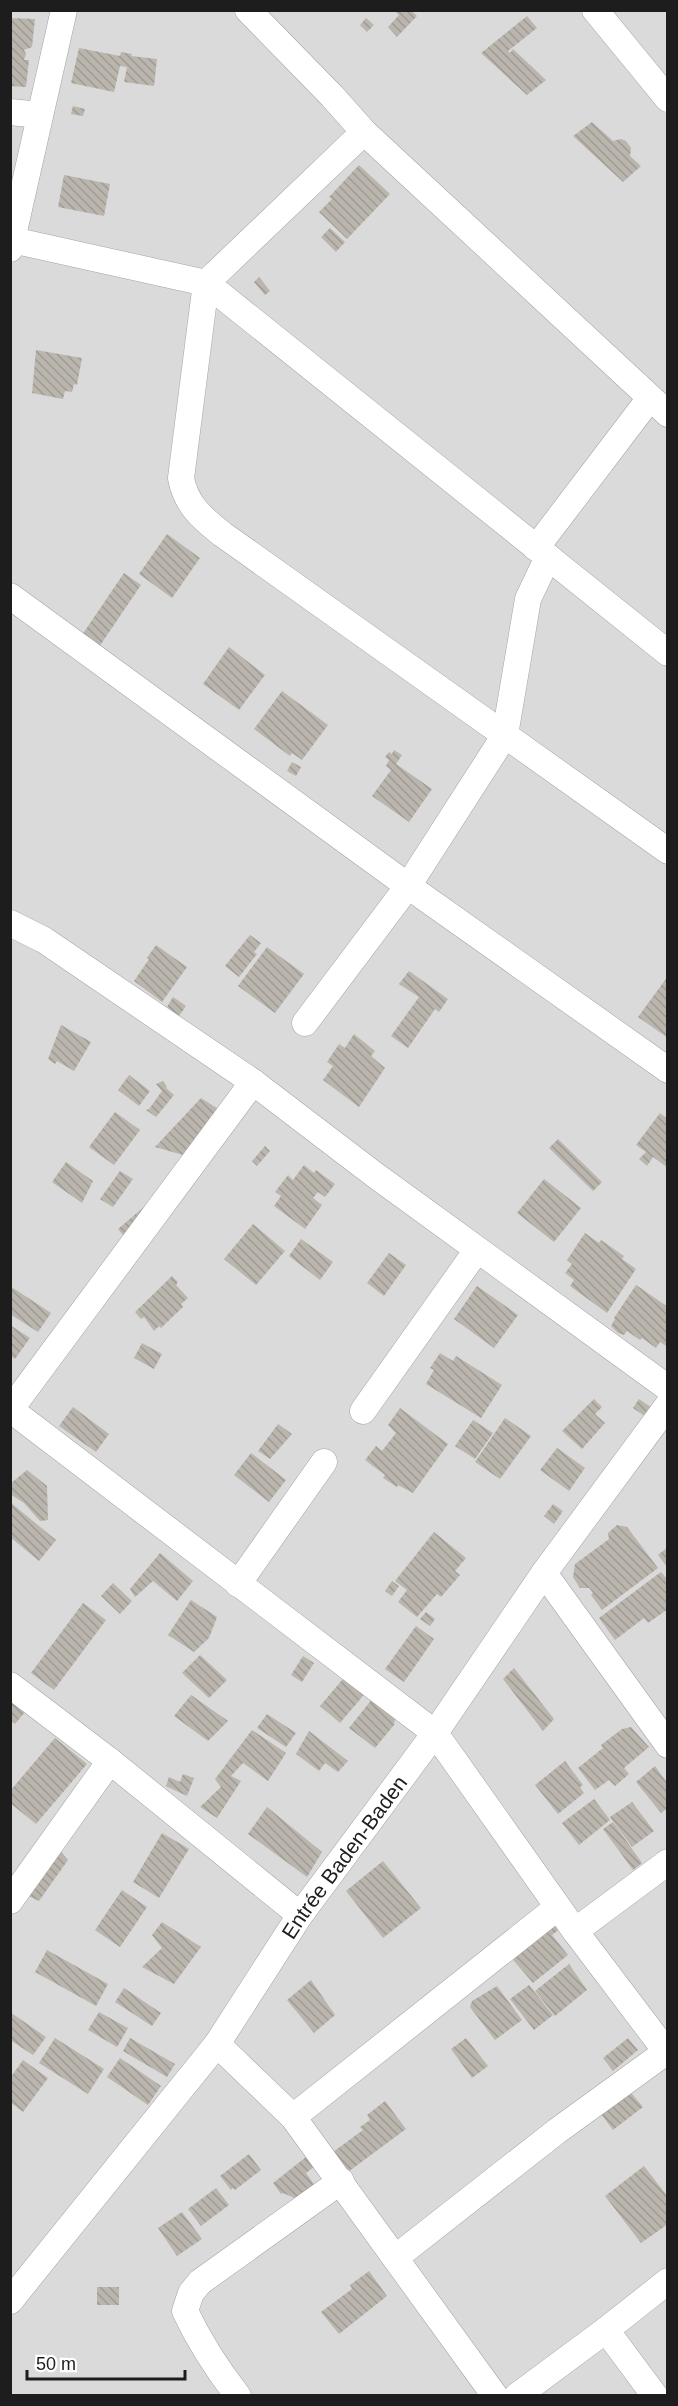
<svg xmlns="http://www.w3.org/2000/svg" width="678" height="2406" font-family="Helvetica,sans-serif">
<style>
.residential{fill:#dbdada}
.building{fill:url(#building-back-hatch)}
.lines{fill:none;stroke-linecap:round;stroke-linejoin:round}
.street-casing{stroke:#a4a4a4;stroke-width:27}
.street{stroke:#fff;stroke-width:26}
.labels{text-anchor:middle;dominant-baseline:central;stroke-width:5;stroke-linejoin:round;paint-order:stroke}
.street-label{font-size:21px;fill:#1d1d1d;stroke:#fff}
</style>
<defs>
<pattern id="building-back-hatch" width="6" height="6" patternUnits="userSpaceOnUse" patternTransform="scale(1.5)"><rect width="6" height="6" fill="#bab5ad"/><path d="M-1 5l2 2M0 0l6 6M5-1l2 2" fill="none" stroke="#9f9b94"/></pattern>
</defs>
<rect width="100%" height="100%" fill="#eeece4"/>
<path class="residential" d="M11 11H667V2395H11Z"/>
<path class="building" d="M394 10H411L417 16 397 37 388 27 399 15Z
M527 16 537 28 508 51 510 53 513 49 546 80 527 95 481 53Z
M10 18 35 19 32 47 24 50 26 54 24 60H29L26 87 10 86Z
M366 18 374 25 367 32 360 25Z
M79 48 120 56 121 52 132 54 131 56 157 59 154 86 124 82 127 67 120 66 114 92 71 83Z
M73 106 85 109 83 116 71 114Z
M592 122 613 141 621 139 626 141 631 148 630 156 641 166 623 182 573 136Z
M359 165 390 194 347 239 319 212 332 199 329 197Z
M64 175 110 184 104 216 58 207Z
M330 228 345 242 336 252 321 237Z
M259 277 270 291 265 295 254 282Z
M36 350 82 358 77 385 74 384 72 392 65 391 63 399 32 393Z
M167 534 200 558 172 598 139 574Z
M124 573 141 585 99 647 82 635Z
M229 647 265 675 239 710 203 684Z
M282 691 328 725 302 760 292 753 290 756 254 729Z
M394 750 402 755 396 764 432 789 409 822 372 796 391 770 386 766 389 760 385 757 389 752 392 754Z
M292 762 301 767 296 776 287 771Z
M250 935 261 943 254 952 257 954 239 977 225 966Z
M156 945 187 967 162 1002 134 981 149 959 147 958Z
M267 947 304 974 275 1013 238 986Z
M409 971 448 999 439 1012 435 1009 408 1048 391 1036 419 997 399 984Z
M668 976V1038L638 1017Z
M173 997 186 1006 179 1016 167 1007Z
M61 1025 91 1042 74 1071 57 1061 55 1064 48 1059Z
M354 1034 375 1051 371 1056 385 1068 359 1107 323 1080 333 1066 327 1062 339 1044 345 1048Z
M129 1075 150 1091 139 1106 118 1090Z
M163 1081 167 1087 166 1088 174 1095 156 1117 146 1110 149 1109 162 1091 156 1084Z
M201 1098 218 1109 183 1155 155 1147Z
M115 1112 140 1130 114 1165 89 1147Z
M660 1113 668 1119V1168L653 1157 647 1166 639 1159 646 1152 636 1145Z
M558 1139 602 1182 593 1191 549 1148Z
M265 1146 270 1151 257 1166 252 1161Z
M66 1162 93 1181 82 1203 52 1182Z
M304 1165 314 1173 316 1170 335 1184 325 1197 318 1192 313 1198 322 1205 305 1229 274 1206 281 1196 275 1192 288 1175 293 1180Z
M120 1171 133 1179 113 1207 100 1199Z
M544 1179 581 1208 554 1242 517 1213Z
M158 1195 128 1241 118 1229Z
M253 1224 285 1251 256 1285 224 1259Z
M585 1233 599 1243 601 1240 624 1256 622 1259 636 1269 607 1313 570 1286 574 1280 565 1273 572 1264 567 1260Z
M301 1239 333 1262 320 1280 289 1256Z
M389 1253 406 1265 384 1296 367 1283Z
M172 1276 178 1282 176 1285 188 1298 181 1304 183 1307 161 1328 159 1326 154 1331 144 1317 141 1319 135 1312Z
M636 1285 668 1307 666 1346 660 1342 656 1348 642 1338 640 1340 627 1331 624 1335 618 1333 611 1326 615 1319 614 1318Z
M10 1286 51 1313 38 1332 10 1314Z
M477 1286 518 1315 494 1348 454 1319Z
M10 1325 30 1338 15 1359 10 1356Z
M142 1343 162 1354 154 1369 134 1358Z
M440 1353 453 1361 456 1356 502 1385 481 1418 426 1384 434 1370 430 1368Z
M594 1399 602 1407 595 1414 605 1423 582 1449 562 1431Z
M639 1399 652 1408 646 1417 633 1408Z
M73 1407 109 1434 96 1452 59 1426Z
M400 1408 448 1444 413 1493 398 1485 397 1487 383 1478 385 1475 365 1460 376 1446 382 1451 396 1433 388 1425Z
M505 1418 531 1436 500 1479 475 1462Z
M473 1420 493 1433 475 1459 455 1446Z
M278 1424 292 1434 270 1459 258 1451Z
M557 1448 585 1468 569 1491 540 1470Z
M251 1453 286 1480 269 1502 234 1475Z
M27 1470 47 1486 48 1520 40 1521 24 1503 10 1494V1484Z
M10 1502 56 1540 39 1561 10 1537Z
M553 1504 563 1511 554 1524 544 1516Z
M617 1525 627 1527 658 1568 602 1610 591 1595 593 1593 589 1588H580L573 1577 575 1564 609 1539 608 1533Z
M434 1532 466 1558 455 1571 460 1575 441 1597 437 1594 417 1617 398 1602 407 1590 395 1581Z
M668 1547V1568L658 1555Z
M160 1553 193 1581 177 1601 153 1581 135 1597 130 1589Z
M661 1572 668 1580V1609L648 1623 644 1618 615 1640 599 1618Z
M392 1581 399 1586 392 1596 385 1591Z
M113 1583 132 1601 120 1614 101 1596Z
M191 1600 217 1617 209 1638 194 1652 168 1635Z
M83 1603 106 1620 54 1690 31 1673Z
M426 1612 435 1619 430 1626 420 1619Z
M416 1626 434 1639 404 1682 385 1669Z
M200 1655 227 1680 209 1698 182 1673Z
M303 1656 314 1663 302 1682 291 1675Z
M514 1668 554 1719 543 1731 503 1679Z
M348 1673 368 1690 340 1723 320 1706Z
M191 1695 228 1721 208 1741 174 1716Z
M373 1698 396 1713 394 1725 375 1748 349 1728Z
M12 1701 25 1712 15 1724 10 1720Z
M267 1714 296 1733 286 1747 257 1728Z
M631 1727 649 1747 624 1768 629 1774 615 1786 609 1780 595 1790 578 1768 603 1748 601 1745 622 1729Z
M252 1730 286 1753 268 1781 243 1763 231 1776 241 1781 217 1818 200 1807 221 1787 215 1779Z
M309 1731 348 1761 338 1772 325 1763 319 1771 296 1754Z
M55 1738 87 1764 36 1824 10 1803V1791Z
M565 1761 583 1785 580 1787 584 1793 558 1814 535 1785Z
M655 1766 668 1784V1808L661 1813 636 1782Z
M183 1774 194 1778 187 1796 166 1786 169 1777 180 1782Z
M594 1799 610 1820 579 1845 562 1823Z
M632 1802 654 1831 632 1847 610 1817Z
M267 1807 322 1852 307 1877 248 1834Z
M613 1822 642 1863 633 1870 603 1829Z
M162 1833 189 1849 159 1898 133 1882Z
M54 1844 68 1860 39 1901 18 1891Z
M383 1861 421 1908 383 1938 346 1891Z
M122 1890 147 1907 120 1947 95 1930Z
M553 1916 561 1928 552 1935 568 1955 533 1983 508 1954 523 1949 545 1934 540 1927Z
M162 1922 201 1947 174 1984 142 1967 162 1948 152 1935Z
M47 1950 108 1984 96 2006 35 1972Z
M569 1964 587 1990 555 2016 535 1991Z
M311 1980 335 2015 314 2033 287 2000Z
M529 1985 553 2015 534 2030 510 1999Z
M497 1986 522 2020 495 2040 470 2007 472 2001Z
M124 1988 161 2013 152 2026 115 2002Z
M10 2012 46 2037 33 2055 10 2040Z
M99 2012 128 2028 117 2047 88 2030Z
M55 2038 104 2069 88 2094 39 2063Z
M130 2038 175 2064 167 2077 123 2051Z
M466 2038 488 2066 472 2078 451 2049Z
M628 2038 638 2050 613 2071 603 2058Z
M120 2058 161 2086 148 2105 107 2077Z
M23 2060 48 2078 23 2112 10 2102V2078Z
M627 2088 643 2107 613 2130 598 2110Z
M385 2101 406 2129 348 2172 333 2152 363 2130 360 2127 370 2120 367 2115Z
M249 2154 261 2170 235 2190 233 2188 231 2190 220 2176Z
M306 2157 314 2167 306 2173 316 2187 301 2201 283 2193 281 2194 273 2183Z
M644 2166 668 2197V2224L641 2243 605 2196Z
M216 2188 229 2205 201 2226 188 2209Z
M182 2212 202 2239 177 2256 158 2228Z
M369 2271 387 2296 339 2334 321 2312 352 2289 350 2285Z
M97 2287H119V2305H97Z"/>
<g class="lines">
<g class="street-casing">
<g id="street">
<path d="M248 10 332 96 364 132 668 414"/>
<path d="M595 10 668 99"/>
<path d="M10 112 40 115"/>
<path d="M364 132 206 283 181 478C186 505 202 518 222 534L668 851"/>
<path d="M12 240 206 283 668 653"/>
<path d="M10 249 64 10"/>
<path d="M536 548 650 398"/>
<path d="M10 596 408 886 668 1070"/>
<path d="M10 923 44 940 253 1082 375 1175 668 1388"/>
<path d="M305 1023 408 886 505 735 528 599 548 557"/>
<path d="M10 1410 253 1082"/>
<path d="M11 1410 435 1733 575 1931 668 2054"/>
<path d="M363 1411 477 1250"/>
<path d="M544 1573 668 1745"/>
<path d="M238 1584 324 1462"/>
<path d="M10 1685 110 1761 300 1915"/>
<path d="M10 1901 110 1761"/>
<path d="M575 1931 668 1862"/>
<path d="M217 2044 293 2117 495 2396"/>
<path d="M293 2117 558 1907"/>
<path d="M395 2258 557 2131 666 2052"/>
<path id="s1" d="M10 2301 217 2044 300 1915 435 1733 544 1573 668 1405"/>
<path d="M606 2330 655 2396"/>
<path d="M238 2396C217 2369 199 2341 185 2311L191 2293 200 2282 341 2181"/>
<path d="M517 2396 606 2330 668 2281"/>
</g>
</g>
<use href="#street" class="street"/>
</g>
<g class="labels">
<g class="street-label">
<text stroke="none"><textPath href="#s1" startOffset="556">Entrée Baden-Baden</textPath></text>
</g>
</g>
<rect width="678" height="2406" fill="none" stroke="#1d1d1d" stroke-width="24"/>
<path d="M27 2370v9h158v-9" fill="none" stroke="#1d1d1d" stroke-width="3"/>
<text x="36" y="2370" font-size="18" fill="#1d1d1d" stroke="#ffffff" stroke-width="4.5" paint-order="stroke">50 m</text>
</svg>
